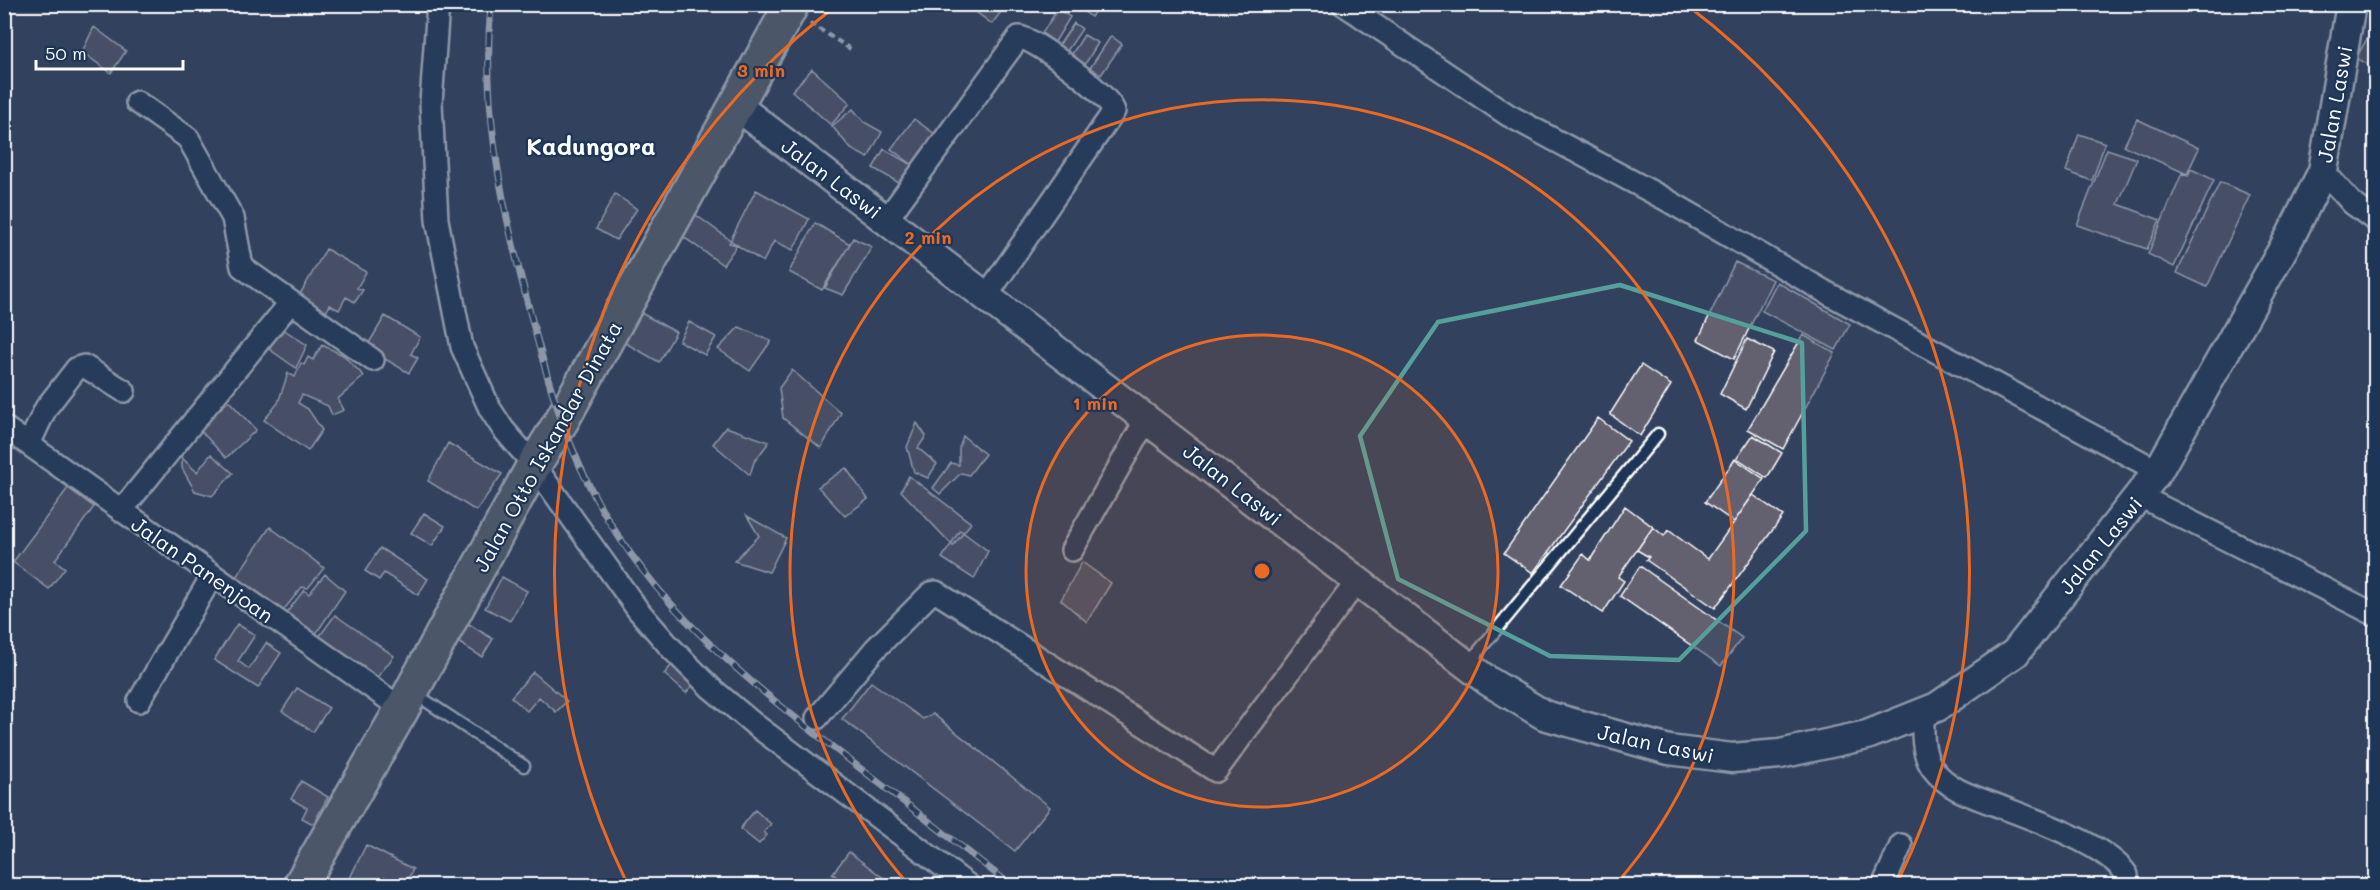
<svg xmlns="http://www.w3.org/2000/svg" width="2380" height="890" font-family="Mali,sans-serif">
<style>
.building{fill:#646170;stroke:#fff;stroke-width:1.5}
.lines{fill:none;stroke-linecap:round;stroke-linejoin:round}
.lane-casing{stroke:#fff;stroke-width:15}
.street-casing{stroke:#fff;stroke-width:26}
.secondary-casing{stroke:#fff;stroke-width:33}
.primary-casing{stroke:#fff;stroke-width:38}
.path{stroke:#fff;stroke-width:4;stroke-dasharray:6 4.5;stroke-linecap:butt}
.lane{stroke:#1d3557;stroke-width:10}
.street{stroke:#1d3557;stroke-width:21}
.secondary{stroke:#1d3557;stroke-width:28}
.primary{stroke:#6a7074;stroke-width:33}
.rail-casing{stroke:#fff;stroke-width:7}
.rail{stroke:#1d3557;stroke-width:4.5;stroke-dasharray:14;stroke-linecap:butt}
.marked{fill:none;stroke:#579f9a;stroke-width:4.5;stroke-linejoin:round}
.ring{fill:none;stroke:#ea6a24;stroke-width:3}
.labels{text-anchor:middle;dominant-baseline:central;stroke-width:4.5;stroke-linejoin:round;paint-order:stroke}
.street-label{font-size:21px;fill:#fff;stroke:#1d3557}
.quarter-label{font-size:24px;font-weight:bold;fill:#fff;stroke:#1d3557}
.centre{fill:#ea6a24;stroke:#1d3557;stroke-width:3}
.ring-label{font-size:18px;text-anchor:middle;font-weight:bold;fill:#ea6a24;stroke:#1d3557;stroke-width:4.5;stroke-linejoin:round;paint-order:stroke}
</style>
<rect width="100%" height="100%" fill="#32425e"/>
<filter id="ink" filterUnits="userSpaceOnUse"><feTurbulence type="fractalNoise" baseFrequency=".0167" numOctaves="2"/><feDisplacementMap in="SourceGraphic" scale="12" xChannelSelector="R" yChannelSelector="G"/><feConvolveMatrix kernelMatrix="1 2 1 2 8 2 1 2 1" color-interpolation-filters="sRGB"/></filter>
<g filter="url(#ink)">
<path class="building" d="M975 4H997L1003 9 992 24 972 9Z
M1074 4H1100L1091 17Z
M1058 9 1070 17 1055 42 1042 33Z
M1074 23 1082 29 1067 51 1059 45Z
M94 27 126 51 111 73 82 52Z
M1084 35 1098 43 1084 66 1070 57Z
M1111 36 1122 44 1101 75 1090 68Z
M2368 37 2376 42 2373 67 2356 58Z
M812 69 850 103 831 125 792 91Z
M853 109 864 122 882 132 868 158 851 149 832 126Z
M914 119 939 137 917 168 891 149Z
M2137 119 2199 148 2187 174 2124 146Z
M2079 134 2105 143 2092 181 2066 171Z
M884 149 917 168 906 187 873 168Z
M2107 149 2137 159 2118 204 2160 220 2147 249 2077 225Z
M2191 169 2214 180 2174 267 2148 254 2182 173 2188 176Z
M2220 182 2250 195 2207 287 2177 273Z
M756 190 809 219 793 250 774 241 763 262 737 245 729 243Z
M615 194 637 209 616 240 596 229Z
M693 213 737 245 723 265 678 233Z
M815 223 850 244 822 290 789 272Z
M853 238 872 247 843 295 825 288Z
M326 249 366 272 357 288 363 290 355 302 346 297 339 310 330 305 326 312 299 296Z
M1735 262 1773 280 1734 359 1698 340Z
M1777 282 1850 324 1836 350 1762 311Z
M630 307 676 332 659 362 613 336Z
M385 316 420 337 411 354 418 358 409 373 366 348Z
M689 322 716 337 705 355 679 341Z
M280 327 307 345 296 368 269 349Z
M739 327 771 341 750 371 718 349Z
M1803 335 1835 353 1783 449 1748 429Z
M1747 339 1774 352 1746 409 1720 394Z
M322 345 343 355 364 376 338 399 344 410 332 415 328 406 302 395 298 403 308 409 322 430 308 451 264 420 278 403 288 373 295 377 301 363 304 365 308 357 313 360Z
M1641 365 1671 385 1640 436 1610 414Z
M792 370 841 413 821 448 783 418 779 388Z
M229 401 256 430 226 458 198 428Z
M1598 418 1629 441 1533 573 1504 553Z
M917 423 926 436 918 448 937 464 928 478 914 472 907 447Z
M726 427 769 442 754 462 750 475 713 444Z
M1753 435 1782 453 1767 478 1737 458Z
M963 436 985 454 969 475 961 473 940 494 933 488 951 463 959 465V448Z
M448 443 502 474 476 511 428 481Z
M211 454 233 473 212 496 195 491 182 468V458L197 472Z
M1735 459 1764 479 1734 522 1705 502Z
M846 468 868 499 845 516 818 487Z
M909 476 971 523 953 546 901 491Z
M68 488 94 507 55 560 65 568 49 589 13 562Z
M1753 495 1783 516 1715 608 1646 560 1649 557 1637 550 1653 527 1664 536 1668 530 1708 559Z
M1625 506 1653 527 1618 577 1624 581 1603 613 1561 585 1583 554 1590 560Z
M424 513 445 526 432 546 411 533Z
M747 516 786 538 769 572 734 561 759 536Z
M270 527 324 568 308 588 302 587 282 612 236 577Z
M960 530 988 551 974 579 942 558Z
M380 548 428 579 418 595 384 573 379 580 365 571Z
M1082 562 1111 583 1087 622 1061 600Z
M1640 566 1742 638 1721 666 1620 596Z
M325 574 345 591 313 638 284 616 304 590 309 594Z
M502 577 527 591 510 621 485 608Z
M335 615 394 656 373 683 316 641Z
M464 621 493 639 482 657 453 639Z
M237 624 255 635 238 661 249 669 266 643 281 653 258 688 214 660Z
M677 659 698 679 686 693 664 674Z
M533 672 567 701 556 712 539 697 527 711 511 697Z
M871 682 923 719 933 714 1050 807 1015 851 842 719Z
M297 688 329 708 313 732 282 711Z
M301 781 328 797 313 824 302 818 307 808 291 799Z
M755 810 771 824 764 832 767 835 759 844 740 829Z
M366 845 413 869 405 886 385 877 381 886H346Z
M849 852 894 886H840L834 880 836 876 832 874Z"/>
<g class="lines">
<g class="lane-casing">
<path id="lane" d="M1468 664 1658 434
M414 693 524 766"/>
</g>
<g class="street-casing">
<path id="street" d="M438 4 431 103 437 220 462 347 490 409 503 429 534 465 638 610 670 647 711 688 754 724 969 886
M1343 4 1508 115 1665 199 1829 294 2158 471
M137 102 188 138 233 218 242 267 373 360
M2323 171 2352 203 2376 221
M887 219 1019 37C1035 39 1110 95 1114 111L987 295
M4 427 402 709
M29 444 46 408 77 368 84 366 124 391
M2140 496 2376 615
M121 511 290 303
M1072 550 1147 418
M139 701 212 576
M1923 712C1923 731 1921 753 1933 769 1949 790 1972 796 1996 805 2030 818 2108 845 2127 875L2126 886
M817 718 875 649 931 593 936 592 1216 771 1358 580
M1883 886 1901 845"/>
</g>
<g class="secondary-casing">
<path id="secondary" d="M737 106 1488 681 1544 715 1669 750 1732 758 1780 754 1867 735 1937 707 2015 653 2158 471 2292 233 2323 171 2351 4"/>
</g>
<g class="primary-casing">
<path id="primary" d="M300 886 402 709 534 465 562 420 792 4"/>
</g>
<path class="path" d="M810 23 852 50"/>
<use href="#lane" class="lane"/>
<use href="#street" class="street"/>
<use href="#secondary" class="secondary"/>
<use href="#primary" class="primary"/>
<g class="rail-casing">
<path id="rail" d="M491 4C482 103 499 194 524 289 541 355 558 424 589 485 646 601 748 682 848 759 903 801 957 843 1012 886"/>
</g>
<use href="#rail" class="rail"/>
</g>
</g>
<path d="M0 0H2380V890H0ZM1620 285 1802 343 1806 531 1679 660 1550 656 1398 579 1360 436 1438 322Z" fill="#32425e" fill-opacity=".55" fill-rule="evenodd"/>
<path class="marked" d="M1620 285 1802 343 1806 531 1679 660 1550 656 1398 579 1360 436 1438 322Z"/>
<circle cx="1262" cy="571" r="236" fill="#ea6a24" fill-opacity=".12"/>
<g class="ring">
<circle cx="1262" cy="571" r="236"/>
<path d="M908 884A472 472 0 1 1 1616 884"/>
<path d="M626 881A708 708 0 0 1 836 6M1688 6A708 708 0 0 1 1898 881"/>
</g>
<g class="labels">
<g class="street-label">
<text transform="translate(2334 104) rotate(-80)">Jalan Laswi</text>
<text transform="translate(832 178) rotate(37)">Jalan Laswi</text>
<text transform="translate(547 446) rotate(-61)">Jalan Otto Iskandar Dinata</text>
<text transform="translate(1233 484) rotate(38)">Jalan Laswi</text>
<text transform="translate(2100 545) rotate(-51)">Jalan Laswi</text>
<text transform="translate(203 569) rotate(35)">Jalan Panenjoan</text>
<text transform="translate(1656 743) rotate(12)">Jalan Laswi</text>
</g>
<g class="quarter-label">
<text x="591" y="145">Kadungora</text>
</g>
</g>
<circle cx="1262" cy="571" r="9" class="centre"/>
<g class="ring-label">
<text x="761" y="77">3 min</text>
<text x="928" y="244">2 min</text>
<text x="1095" y="410">1 min</text>
</g>
<rect width="2380" height="890" fill="none" stroke="#1d3557" stroke-width="24"/>
<rect x="12" y="12" width="2356" height="866" fill="none" stroke="#fff" stroke-width="2" filter="url(#ink)"/>
<path d="M36 60v9h147v-9" fill="none" stroke="#ffffff" stroke-width="3"/>
<text x="45" y="60" font-size="18" fill="#ffffff" stroke="#1d3557" stroke-width="4.5" paint-order="stroke">50 m</text>
</svg>
